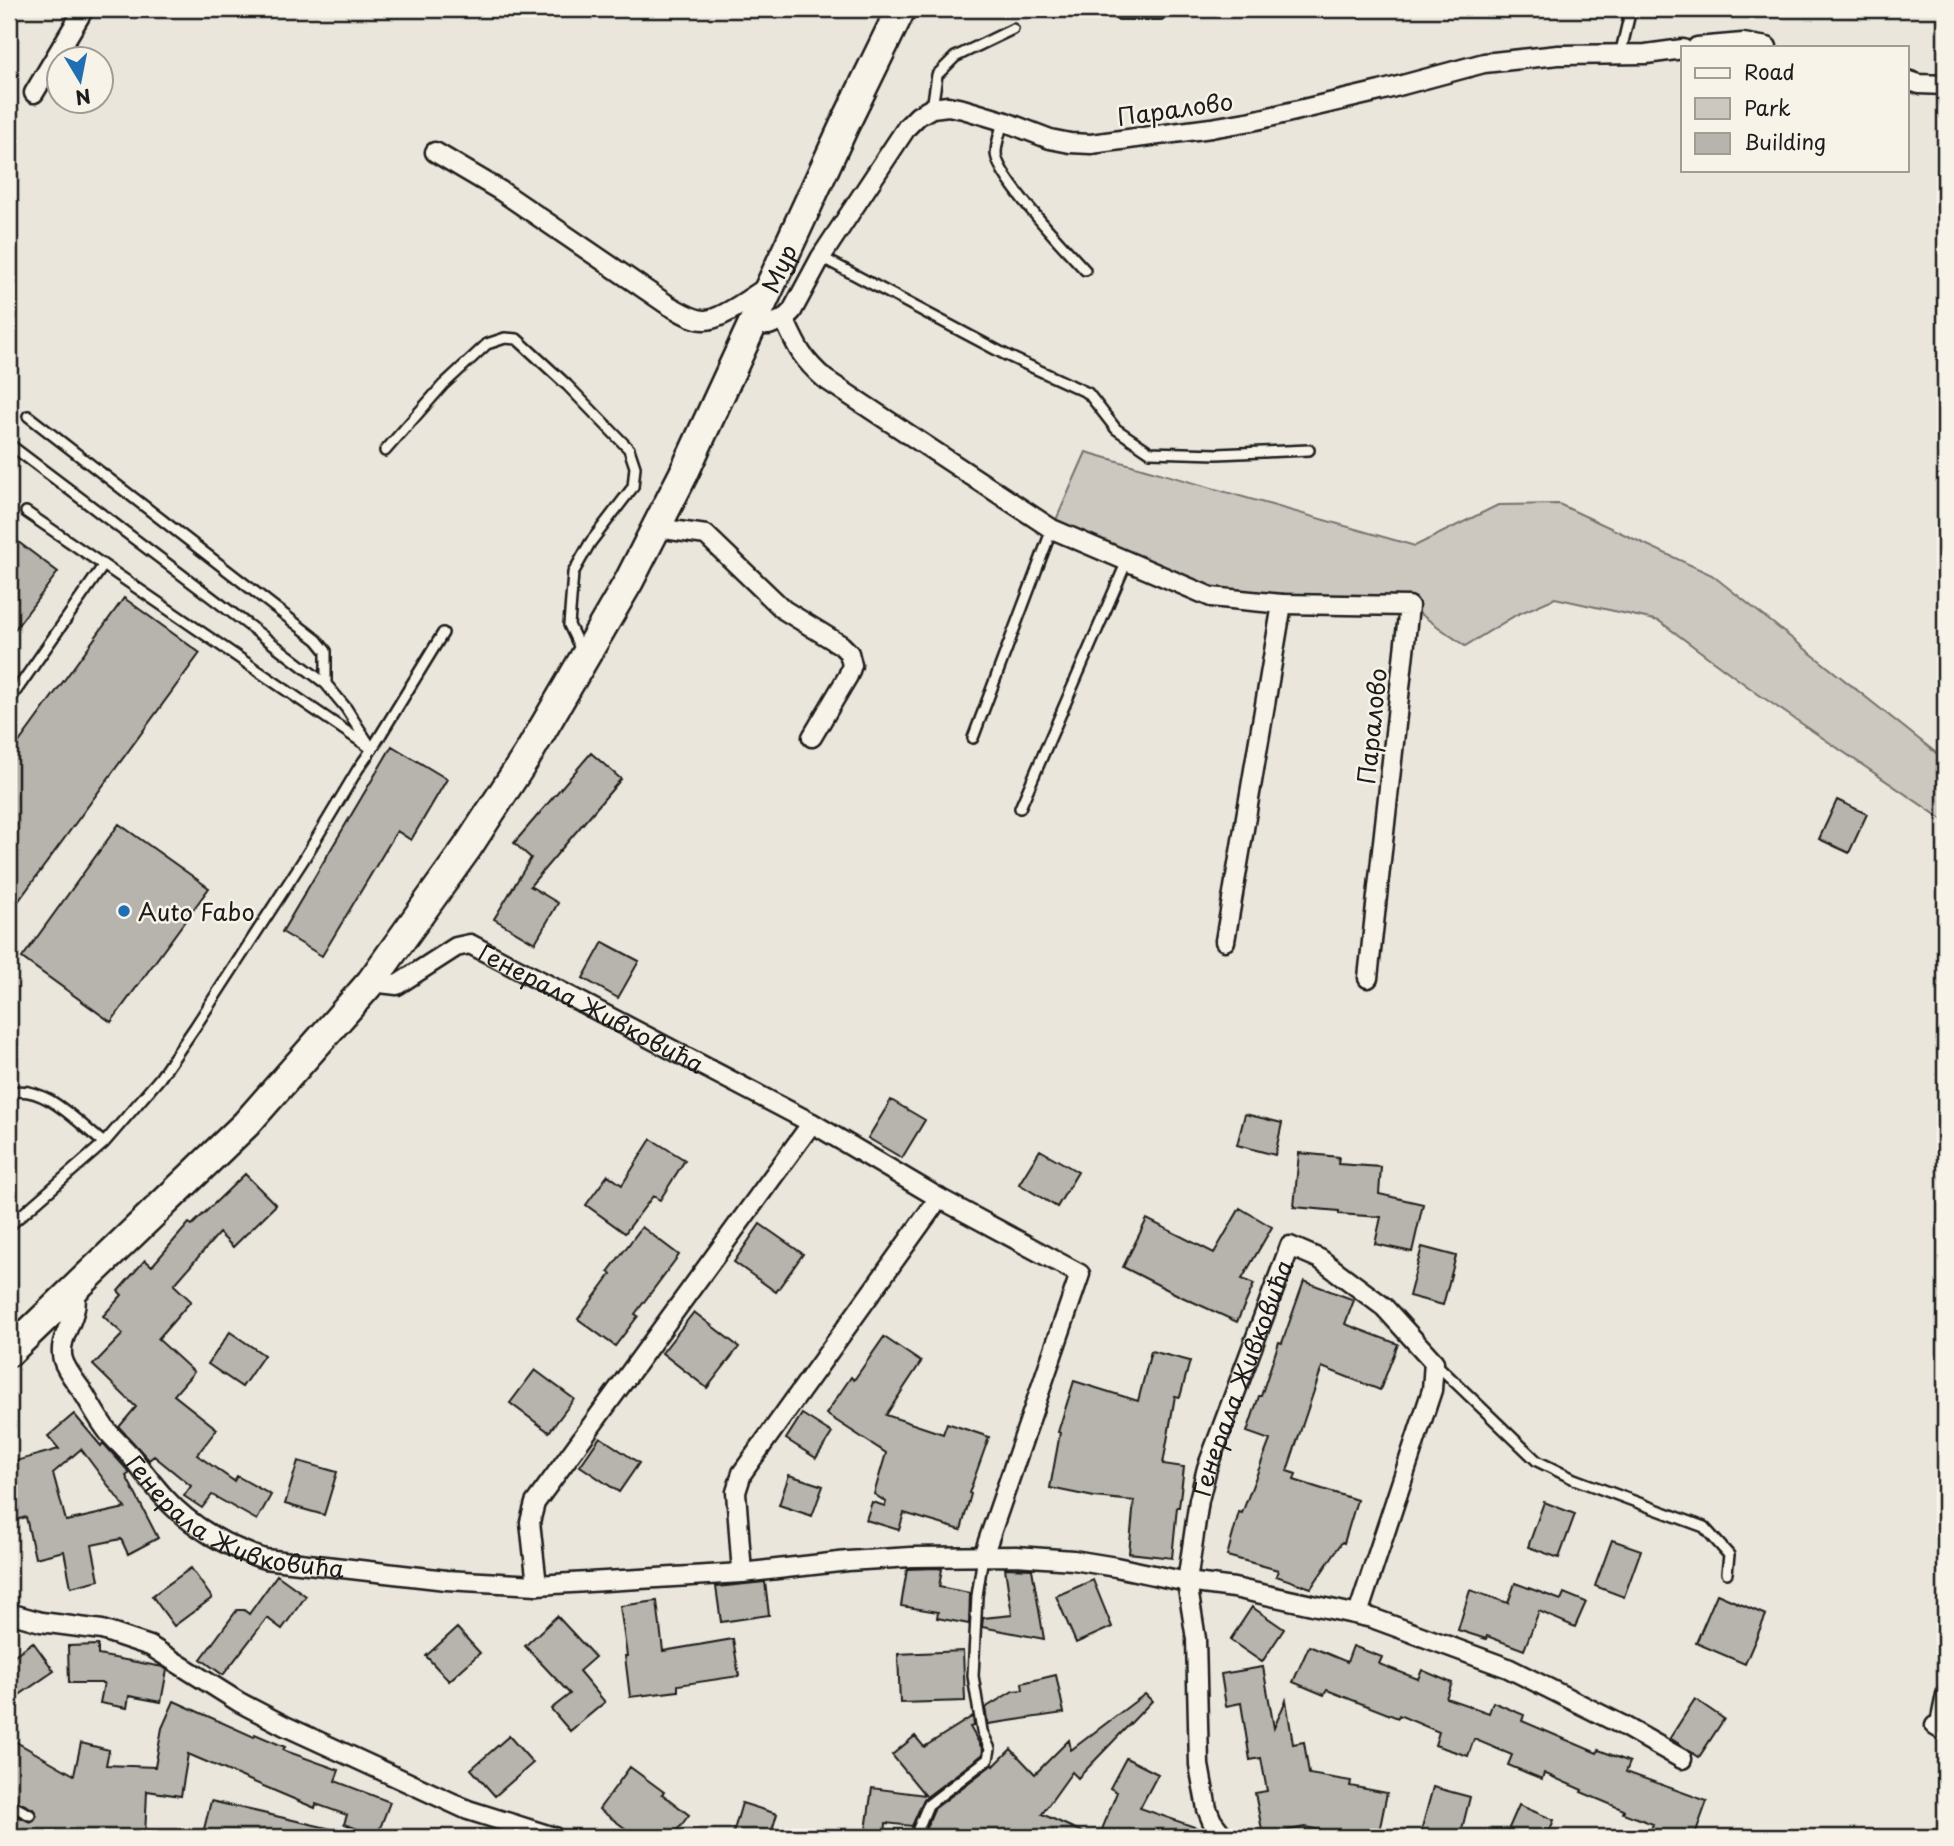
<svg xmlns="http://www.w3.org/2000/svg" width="1954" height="1846" font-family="'Playpen Sans',sans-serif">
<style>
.green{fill:#ccc8c0;stroke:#74726e;stroke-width:2}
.building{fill:#b6b4ac;stroke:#1c1c1c;stroke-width:2;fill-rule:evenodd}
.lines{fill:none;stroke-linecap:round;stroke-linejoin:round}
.lane-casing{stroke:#1c1c1c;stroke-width:14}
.street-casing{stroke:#1c1c1c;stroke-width:23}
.primary-casing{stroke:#1c1c1c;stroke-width:33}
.lane{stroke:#f7f3e8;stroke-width:9}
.street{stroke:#f7f3e8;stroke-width:18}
.primary{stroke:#f7f3e8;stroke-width:28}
.poi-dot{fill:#1f6fb2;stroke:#f7f3e8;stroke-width:2.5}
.labels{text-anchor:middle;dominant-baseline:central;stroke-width:5;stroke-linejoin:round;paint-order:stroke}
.street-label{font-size:24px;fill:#1c1c1c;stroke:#f7f3e8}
.poi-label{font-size:24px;fill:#1c1c1c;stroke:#f7f3e8;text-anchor:start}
</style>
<rect width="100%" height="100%" fill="#eae6dc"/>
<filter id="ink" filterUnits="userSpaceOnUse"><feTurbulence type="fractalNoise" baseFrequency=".0143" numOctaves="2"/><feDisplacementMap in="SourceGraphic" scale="14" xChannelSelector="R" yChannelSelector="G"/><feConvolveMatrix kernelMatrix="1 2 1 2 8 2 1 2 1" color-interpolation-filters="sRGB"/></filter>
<g filter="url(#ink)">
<path class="green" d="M1086 452 1415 546 1498 505 1559 504 1712 575 1945 760V821L1758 694 1659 621 1555 598 1516 615 1465 646 1409 606 1211 597 1052 529Z"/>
<path class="building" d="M9 535 58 572 9 637Z
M124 598 200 653 9 914V756Z
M392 746 447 779 411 840 397 831 322 956 282 932Z
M591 753 621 779 530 886 558 903 535 943 494 919 531 858 514 843Z
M1837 800 1867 814 1849 853 1819 839Z
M119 824 209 888 111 1022 22 958Z
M603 942 639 961 618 998 583 978Z
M891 1100 925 1120 902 1158 868 1138Z
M1245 1114 1282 1123 1275 1155 1237 1145Z
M651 1139 685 1160 660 1200 653 1196 625 1233 586 1205 608 1175 622 1185Z
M1040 1150 1078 1172 1057 1207 1019 1184Z
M1299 1153 1339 1157 1338 1164 1381 1167 1379 1194 1423 1204 1412 1252 1375 1244 1381 1217 1339 1214V1211L1294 1207Z
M245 1174 276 1205 233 1247 219 1233 174 1285 191 1301 158 1339 194 1372 174 1395 217 1429 197 1455 234 1481 237 1476 271 1495 257 1520 212 1495 202 1508 184 1496 191 1486 154 1456 149 1460 119 1427 136 1407 93 1365 123 1334 103 1316 122 1295 118 1291 145 1260 152 1266 189 1223 192 1225Z
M1240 1208 1272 1227 1242 1279 1254 1284 1237 1322 1180 1296 1123 1267 1147 1219 1214 1253Z
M760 1224 803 1254 776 1292 734 1262Z
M642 1227 679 1255 635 1314 638 1316 615 1346 578 1319 611 1274 608 1272Z
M1422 1247 1456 1256 1443 1305 1409 1296Z
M1304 1281 1354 1300 1345 1324 1398 1344 1380 1390 1322 1367 1287 1471 1296 1474 1294 1480 1357 1500 1344 1543 1342 1542 1311 1588 1276 1576 1278 1570 1227 1556 1239 1512 1242 1513 1270 1440 1247 1432 1259 1396H1261L1279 1342 1282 1343Z
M694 1312 739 1347 707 1388 662 1353Z
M230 1332 264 1355 242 1387 208 1364Z
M884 1337 921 1362 886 1415 943 1434 947 1423 989 1437 969 1493 971 1494 961 1530 904 1513 899 1530 866 1520 872 1502 885 1506 886 1502 874 1494 886 1453 826 1414 851 1377 854 1380Z
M1151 1351 1190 1361 1180 1397 1175 1396 1163 1464 1184 1467 1179 1507H1177L1172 1558 1129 1553 1134 1501 1094 1497 1050 1488 1060 1433 1058 1432 1074 1381 1138 1401Z
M535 1370 574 1399 549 1432 510 1403Z
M74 1414 101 1446 103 1443 130 1473 126 1476 158 1538 128 1554 121 1539 92 1545 99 1580 71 1587 64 1551 35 1558 26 1517 16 1520 9 1493V1463L59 1449 48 1436ZM81 1449 125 1508 66 1521 53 1473Z
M802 1414 832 1433 816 1458 786 1439Z
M600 1437 639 1463 619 1492 580 1466Z
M298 1461 337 1472 324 1515 285 1504Z
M789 1475 823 1486 812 1516 779 1505Z
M1544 1502 1575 1514 1559 1558 1528 1547Z
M1612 1540 1641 1550 1624 1597 1595 1586Z
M191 1568 212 1598 174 1626 152 1596Z
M937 1568 942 1569 939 1587 970 1593 969 1624 937 1618 938 1612 901 1606 907 1569Z
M1005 1568 1032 1569 1044 1639 982 1627 983 1618 1012 1615Z
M277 1575 306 1596 282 1629 267 1618 223 1675 201 1659 237 1610H244L249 1614Z
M1093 1580 1112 1627 1076 1643 1056 1596Z
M765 1582 769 1615 721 1622 716 1587Z
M1515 1583 1561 1600 1564 1593 1586 1602 1575 1627 1539 1611 1524 1650 1487 1636 1486 1639 1458 1630 1470 1590 1508 1603Z
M1717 1594 1766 1615 1745 1664 1696 1643Z
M657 1601 663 1651 733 1639 739 1676 678 1685V1691L630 1697 625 1656H627L620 1606Z
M1252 1607 1284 1629 1262 1662 1230 1640Z
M557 1616 595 1657 579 1671 605 1702 570 1731 551 1709 570 1694 525 1646Z
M457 1628 480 1653 449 1681 426 1656Z
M33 1642 54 1671 9 1702V1659Z
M98 1645V1655L163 1667 167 1670 161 1702 129 1696 127 1708 100 1703 104 1683H69L68 1646Z
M1309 1646 1347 1662 1353 1646 1382 1657 1379 1664 1418 1679 1422 1670 1452 1683 1446 1698 1489 1713 1493 1702 1524 1715 1522 1721 1597 1753 1599 1750 1630 1762 1626 1772 1707 1801 1694 1837H1648L1653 1824 1623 1813 1624 1810 1581 1792 1582 1790 1544 1773 1542 1779 1508 1765 1512 1755 1474 1739 1468 1756 1435 1745 1439 1732 1399 1715 1398 1718 1327 1690 1324 1695 1293 1682Z
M963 1651 965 1701 900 1703 898 1654Z
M1263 1667 1274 1728 1286 1700 1293 1744 1304 1742 1309 1774 1351 1781 1350 1786 1387 1793 1378 1837H1357L1305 1827 1263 1835 1255 1793 1267 1791 1261 1758 1250 1760 1241 1703 1226 1706 1221 1674Z
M1056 1675 1064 1713 988 1724 985 1708 1013 1691 1023 1690 1022 1683Z
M1145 1694 1152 1701 1078 1778 1072 1772 1042 1814 1093 1837H935L925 1830 934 1809 993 1764 994 1766 1011 1749 1035 1774 1069 1740 1071 1750Z
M1695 1699 1724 1719 1699 1757 1670 1738Z
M174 1701 254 1737 255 1734 285 1747 283 1750 339 1770 335 1781 390 1802 377 1836 344 1824 347 1815 316 1804 315 1808 188 1754 181 1796 147 1791 145 1837H9V1812L30 1822 34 1820 37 1815 33 1809 9 1797V1738L74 1775 81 1743 109 1750 106 1765 155 1767 162 1728Z
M973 1716 974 1726 970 1727 983 1750 982 1755 924 1799 912 1826 886 1823 885 1837H865L872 1788 925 1795 892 1755 915 1736 924 1747Z
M509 1736 533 1763 495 1796 471 1769Z
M1126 1758 1158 1774 1140 1808 1206 1831 1210 1837H1099L1117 1792 1110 1788Z
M630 1767 664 1792 662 1794 689 1815 672 1837H637L599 1809Z
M1433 1787 1470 1797 1460 1837H1447L1421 1831Z
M211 1801 336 1830V1837H202Z
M742 1803 777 1814 770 1837H732Z
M1519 1805 1554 1820 1547 1837H1505Z"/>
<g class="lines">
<g class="lane-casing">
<path id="lane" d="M1105 9 1120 14H1161
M1620 55 1631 9
M932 108 937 75 955 57 1013 29
M1003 121C1001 131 996 143 996 153 996 177 1067 250 1085 270
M821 257 1008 356 1088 393 1116 429 1150 452 1217 454 1309 450
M28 416 317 640 326 651V684
M9 444 326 684 346 708 372 749 358 769 304 859 195 1027 160 1078 104 1143 9 1226
M385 451 443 385 487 344 505 338 517 339 567 385 629 449 635 467 633 487 590 543 573 573 569 625 581 650
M26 512 372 749 443 633
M9 701 103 566
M973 738 1052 529
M1020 808 1127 561
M9 930 11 932
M9 1093C43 1082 79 1124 104 1143
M1435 1363 1537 1461 1574 1479 1704 1527 1729 1555 1727 1573
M1935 1726 1942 1692 1945 1686
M9 1804 30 1815
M919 1837 918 1829 928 1805 988 1759 990 1749 982 1731 973 1676 977 1596 983 1556"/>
</g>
<g class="street-casing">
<g id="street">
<path d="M1697 47 1743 43 1767 47"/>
<path d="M1907 80 1919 84 1945 85"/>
<path d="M34 93 84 9"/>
<path d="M435 152 501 191 668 305C678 310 692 320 704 320 721 321 752 296 767 287"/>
<path d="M784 319C797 347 801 358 825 379L1052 529 1211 597 1282 604 1225 941"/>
<path d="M752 325H769L784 319 792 311 821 257 907 127 918 116 932 108 948 106 963 109 1003 121 1050 139 1070 143 1091 144 1211 128 1252 121 1380 91 1484 63 1558 55 1646 54 1683 49"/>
<path d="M657 528 706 535 784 610 841 645 849 653 852 665 848 676 812 737"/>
<path d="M1282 604 1409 606 1368 978"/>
<path id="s1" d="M371 982 397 985 456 947 470 944 812 1123 939 1198 1080 1274 983 1556"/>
<path id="s2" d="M74 1288C83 1316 56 1335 63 1360 67 1373 79 1385 86 1397 93 1409 100 1422 109 1433 116 1441 124 1448 131 1456 142 1470 153 1485 165 1498 191 1527 229 1548 265 1559L446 1580 537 1585 742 1573 848 1561 911 1557 1016 1556 1073 1560 1116 1567 1187 1582 1234 1588 1372 1618 1508 1668 1622 1725 1682 1759"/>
<path d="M742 1573 736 1492 742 1473 939 1198"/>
<path d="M537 1585 530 1522 535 1503 812 1123"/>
<path d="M9 1613 41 1622 102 1630 150 1646 239 1702 285 1726 468 1810 554 1837"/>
<path d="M1935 1726 1945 1732"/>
<path id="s3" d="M1224 1837 1212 1821 1207 1809 1199 1765 1196 1639 1187 1582 1199 1500 1207 1468 1290 1246 1320 1259 1384 1307 1434 1362 1432 1390 1358 1614"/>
</g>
</g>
<g class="primary-casing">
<g id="primary">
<path id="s4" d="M9 1352 246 1124 371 982 467 848 527 756 629 581 683 475 844 126 901 9"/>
</g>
</g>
<use href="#lane" class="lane"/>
<use href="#street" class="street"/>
<use href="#primary" class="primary"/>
</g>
</g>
<circle class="poi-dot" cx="124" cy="911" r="7"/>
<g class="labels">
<g class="street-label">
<text transform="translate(1175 108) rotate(-8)">Паралово</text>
<text stroke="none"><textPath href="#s4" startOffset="1342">Мур</textPath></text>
<text transform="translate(1371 726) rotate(-84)">Паралово</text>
<text stroke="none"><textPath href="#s1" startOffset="248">Генерала Живковића</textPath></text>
<text stroke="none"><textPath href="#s3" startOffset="474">Генерала Живковића</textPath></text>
<text stroke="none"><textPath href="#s2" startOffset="320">Генерала Живковића</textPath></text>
</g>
<g class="poi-label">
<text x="138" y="911">Auto Fabo</text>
</g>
</g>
<rect width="1954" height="1846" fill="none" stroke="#f7f3e8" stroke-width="35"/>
<rect x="18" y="18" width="1919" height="1811" fill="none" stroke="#1c1c1c" stroke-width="2.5" filter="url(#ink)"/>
<rect x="1681" y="46" width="228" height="126" fill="#f7f3e8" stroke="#9f9d96" stroke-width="2"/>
<rect x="1695" y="68" width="35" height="10" fill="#f7f3e8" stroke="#9f9d96" stroke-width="2"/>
<text x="1744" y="80" font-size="21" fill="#1c1c1c">Road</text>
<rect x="1695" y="98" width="35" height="21" fill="#ccc8c0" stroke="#9f9d96" stroke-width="2"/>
<text x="1744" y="116" font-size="21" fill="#1c1c1c">Park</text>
<rect x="1695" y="133" width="35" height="21" fill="#b6b4ac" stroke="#9f9d96" stroke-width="2"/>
<text x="1744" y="150" font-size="21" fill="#1c1c1c">Building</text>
<g transform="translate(80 80) rotate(170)"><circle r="33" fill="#f7f3e8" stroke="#9f9d96" stroke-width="2"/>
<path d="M0-5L12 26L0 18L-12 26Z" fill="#1f6fb2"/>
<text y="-10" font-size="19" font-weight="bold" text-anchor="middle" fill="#1c1c1c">N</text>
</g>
</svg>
